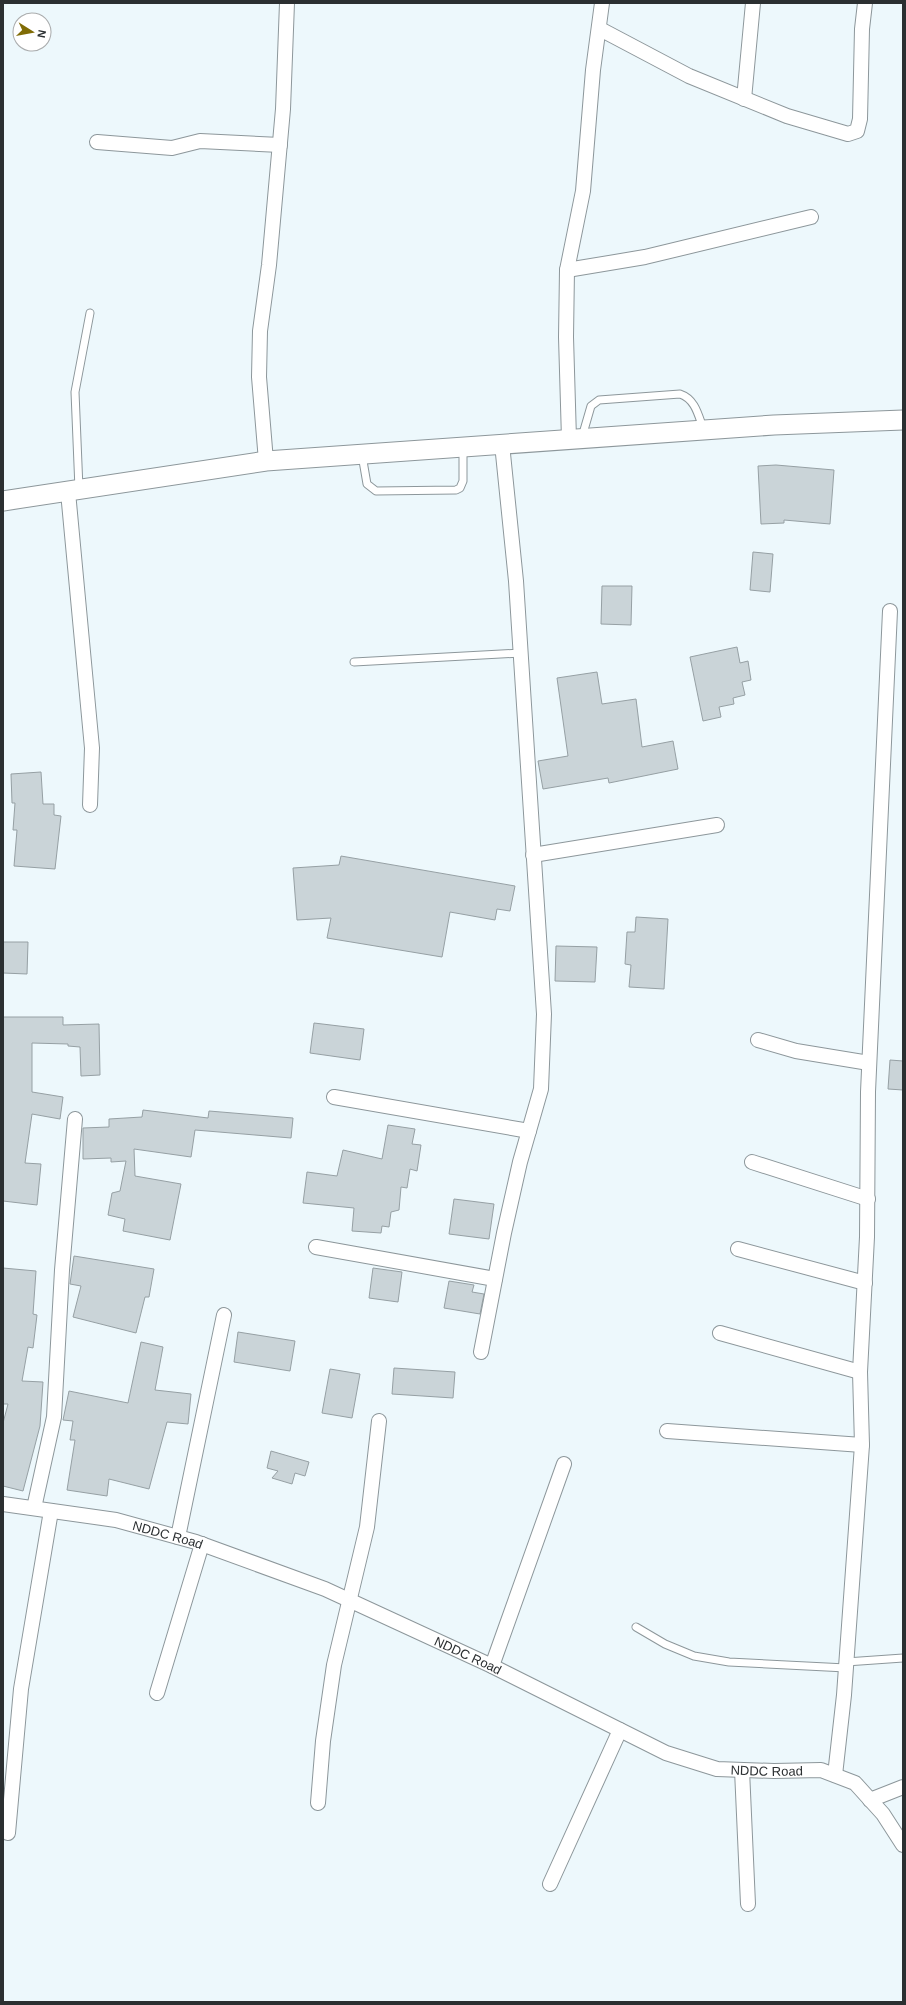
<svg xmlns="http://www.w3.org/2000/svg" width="906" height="2005" font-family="Helvetica,sans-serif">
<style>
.building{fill:#cad4d8;stroke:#96a0a4}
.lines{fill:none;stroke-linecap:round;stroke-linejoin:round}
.lane-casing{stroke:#8d979b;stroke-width:9}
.street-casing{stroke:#8d979b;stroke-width:16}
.secondary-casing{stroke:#8d979b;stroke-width:21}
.lane{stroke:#fff;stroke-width:7}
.street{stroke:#fff;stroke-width:14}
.secondary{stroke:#fff;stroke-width:19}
.labels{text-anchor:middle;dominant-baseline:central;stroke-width:3.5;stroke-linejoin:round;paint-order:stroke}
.street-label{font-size:13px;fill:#2b2f31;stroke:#fff}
</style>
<rect width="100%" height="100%" fill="#edf8fc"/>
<path class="building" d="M776 465 834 470 830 524 784 520V523L761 524 758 466Z
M753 552 773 554 770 592 750 590Z
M602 586H632L631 625 601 624Z
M737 647 740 663 748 661 751 680 742 682 745 695 733 698 734 704 719 707 721 717 703 721 690 657Z
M597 672 602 704 636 699 642 747 673 741 678 769 609 783 608 778 543 789 538 761 568 756 557 678Z
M41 772 43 804H54V815L61 816 55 869 14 866 17 830H13L15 803H12L11 774Z
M341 856 515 886 510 911 497 909 495 920 450 912 442 957 327 938 331 918 297 920 293 868 339 865Z
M636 917 668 919 664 989 629 987 631 965 625 964 627 932H635Z
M3 942H28L27 974 3 973Z
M556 946 597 947 595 982 555 981Z
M3 1017H63V1025L99 1024 100 1075 81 1076 80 1047 68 1046V1044L32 1043V1092L63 1097 60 1119 32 1114 25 1163 41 1164 37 1205 3 1201Z
M314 1023 364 1029 360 1060 310 1053Z
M890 1060 903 1061V1090L888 1089Z
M143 1110 208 1118 209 1111 293 1118 291 1138 195 1130 191 1157 134 1149 135 1176 181 1184 170 1240 123 1231 125 1219 108 1215 112 1193 120 1191 126 1161 111 1162V1158L83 1159V1128L109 1127V1119L142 1117Z
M388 1125 415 1129 412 1144 421 1145 417 1171 410 1169 407 1188 401 1187 399 1210 391 1212 389 1227 382 1226 381 1233 352 1231 354 1208 303 1203 307 1172 337 1176 343 1150 382 1159Z
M454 1199 494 1204 489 1239 449 1234Z
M74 1256 154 1269 149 1297H145L136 1333 73 1317 81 1286 70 1284Z
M3 1268 36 1271 33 1314 37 1315 33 1348 28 1347 22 1381 43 1382 40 1426 23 1491 3 1486V1423L8 1404H3Z
M373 1268 402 1272 398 1302 369 1298Z
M449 1281 474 1285 472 1292 484 1294 480 1314 444 1308Z
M238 1332 295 1341 290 1371 234 1362Z
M141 1342 163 1347 155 1390 191 1394 188 1424 167 1422 149 1489 109 1479 107 1496 67 1490 75 1440H70L73 1421 63 1420 69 1391 128 1403Z
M394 1368 455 1372 453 1398 392 1394Z
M330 1369 360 1374 352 1418 322 1413Z
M271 1451 309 1462 305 1476 295 1473 292 1484 272 1478 278 1471 267 1468Z"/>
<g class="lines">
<g class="lane-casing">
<path id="lane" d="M582 437 591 406 599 400 680 394C695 399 698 414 703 428
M362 455 367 484 376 491 456 490 460 488 463 481V447
M79 489 75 392 90 313
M354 662 521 653
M636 1627 665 1644 694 1656 729 1662 846 1668
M846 1662 903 1658"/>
</g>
<g class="street-casing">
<g id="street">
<path d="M600 29 689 76 787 116 848 134 857 131 860 119 862 29 865 3"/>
<path d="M744 99 753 3"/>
<path d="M97 142 172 148 200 141 280 145"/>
<path d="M567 270 645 257 811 217"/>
<path d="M569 439 566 337 567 270 583 191 593 70 602 3"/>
<path d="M266 461 259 377 260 331 269 265 283 109 287 3"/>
<path d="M68 492 92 748 90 805"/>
<path d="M533 855 717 825"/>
<path d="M758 1040 796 1051 869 1063"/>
<path d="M334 1097 529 1131"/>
<path d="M752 1162 868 1199"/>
<path d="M316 1247 495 1279"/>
<path d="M738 1249 865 1283"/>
<path d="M720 1333 860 1372"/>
<path d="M481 1352 504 1233 520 1162 541 1089 544 1014 516 581 502 444"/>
<path d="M667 1431 862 1445"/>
<path id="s1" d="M3 1504 116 1520 196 1542 325 1589 492 1666 666 1753 717 1769 774 1771 821 1770 855 1783 883 1814 903 1845"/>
<path d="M34 1508 54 1417 62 1270 75 1119"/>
<path d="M178 1537 224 1315"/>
<path d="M492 1666 564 1464"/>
<path d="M157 1693 202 1544"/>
<path d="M742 1770 748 1904"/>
<path d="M835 1775 844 1695 862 1445 860 1372 867 1237 868 1092 890 611"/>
<path d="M870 1800 903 1787"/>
<path d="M318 1803 323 1741 334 1665 367 1527 379 1421"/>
<path d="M8 1833 21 1689 51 1511"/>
<path d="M550 1884 620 1730"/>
</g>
</g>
<g class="secondary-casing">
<path id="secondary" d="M3 501 266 461 774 425 903 420"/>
</g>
<use href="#lane" class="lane"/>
<use href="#street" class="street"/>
<use href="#secondary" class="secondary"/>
</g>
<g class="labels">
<g class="street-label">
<text stroke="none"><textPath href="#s1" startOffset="168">NDDC Road</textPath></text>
<text stroke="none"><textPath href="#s1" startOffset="492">NDDC Road</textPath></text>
<text stroke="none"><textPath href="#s1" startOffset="816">NDDC Road</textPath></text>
</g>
</g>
<rect width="906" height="2005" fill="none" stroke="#2b2f31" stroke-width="8"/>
<g transform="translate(32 32) rotate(101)"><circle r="19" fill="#ffffff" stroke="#aaacad"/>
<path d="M0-3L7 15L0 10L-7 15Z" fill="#806c06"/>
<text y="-6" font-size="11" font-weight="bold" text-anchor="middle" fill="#2b2f31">N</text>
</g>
</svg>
